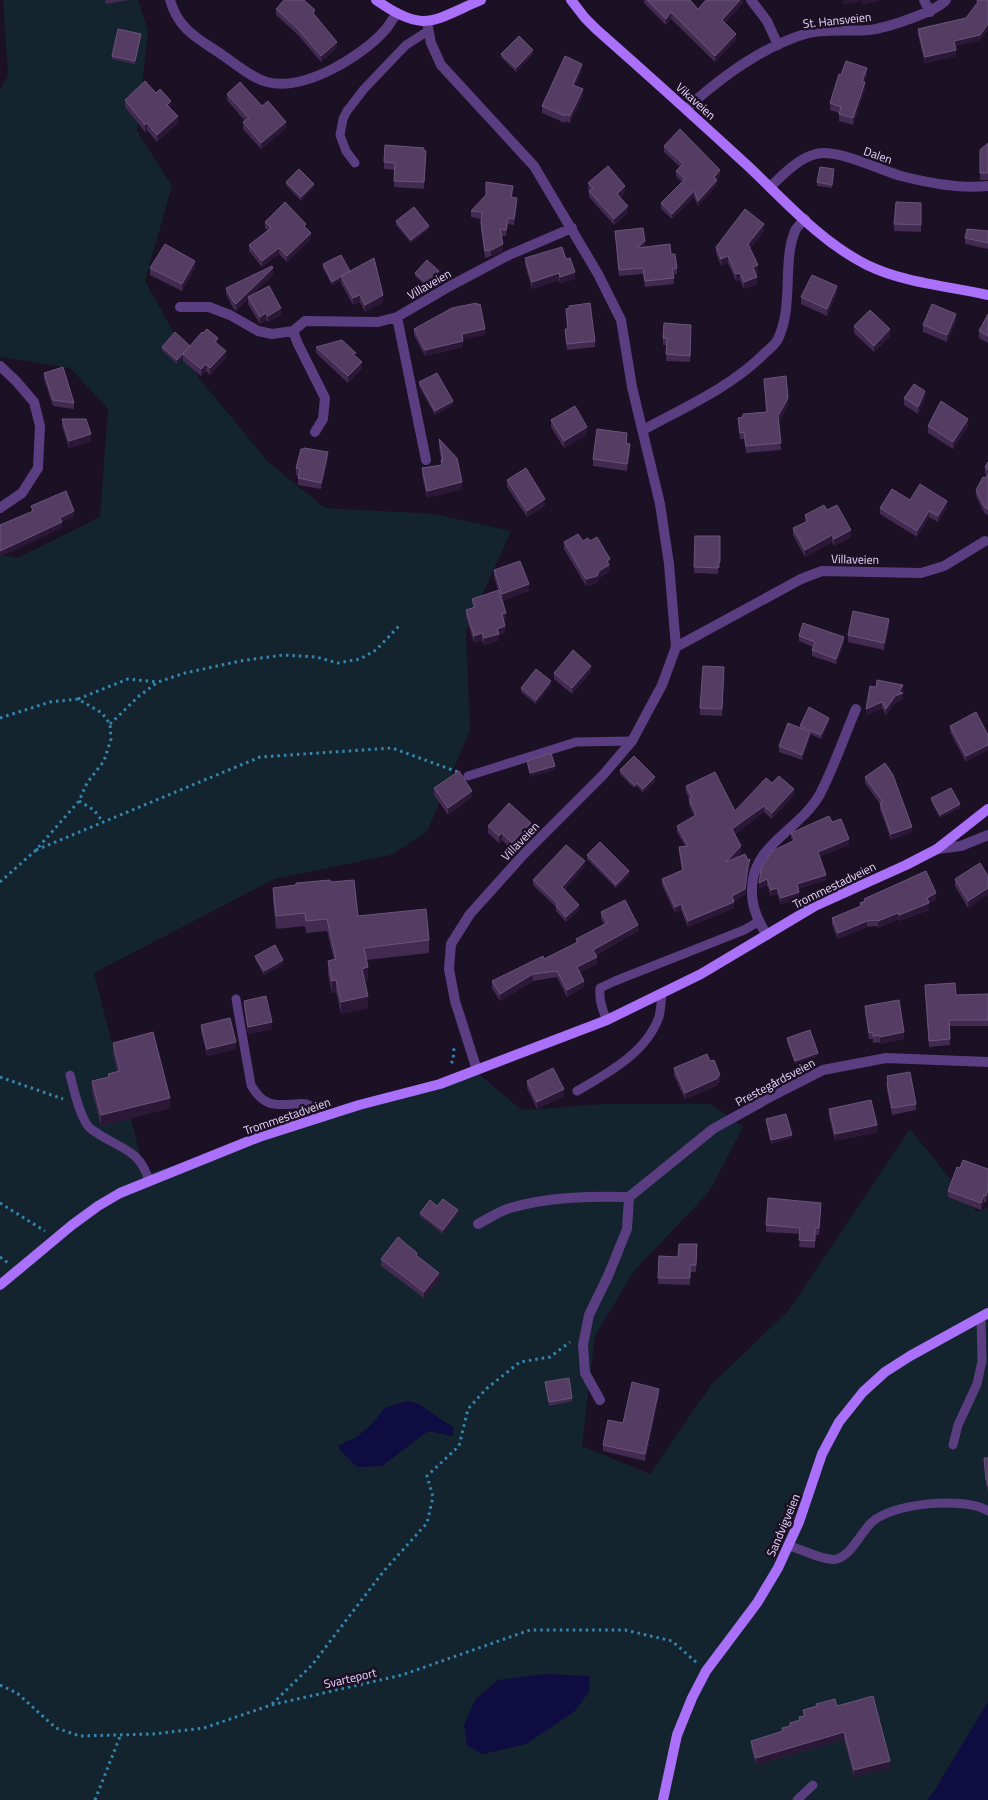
<svg xmlns="http://www.w3.org/2000/svg" width="988" height="1800" font-family="'Titillium Web',sans-serif">
<style>
.green{fill:#13242e;fill-rule:evenodd}
.water{fill:#0e0c41}
.lines{fill:none;stroke-linecap:round;stroke-linejoin:round}
.path{stroke:#3487b1;stroke-width:3;stroke-dasharray:2.5 4;stroke-linecap:butt}
.lane{stroke:#5b3d81;stroke-width:9}
.street{stroke:#5b3d81;stroke-width:10}
.secondary{stroke:#aa70f9;stroke-width:10}
.wall{fill:#422a51}
.shaded-wall{fill:#2b1837}
.building{fill:#543c63;stroke:#6b547c}
.labels{text-anchor:middle;dominant-baseline:central;stroke-width:5;stroke-linejoin:round;paint-order:stroke}
.street-label{font-size:12px;fill:#ead5fd;stroke:#1b1024}
</style>
<rect width="100%" height="100%" fill="#1b1024"/>
<path class="green" d="M3 0H138L148 31 137 131 172 186 145 281 199 378 268 462 325 508 435 514 511 531 466 631 470 730 427 832 391 855 274 879 94 973 145 1174 476 1072 522 1110 603 1104H711L743 1127 709 1192 634 1271 595 1336 582 1446 650 1474 711 1385 789 1310 910 1129 977 1212 988 1207V1702L935 1790 927 1800H0V555L18 558 100 517 108 409 70 368 0 357V89L8 76ZM547 1729 526 1744 482 1754Z"/>
<path class="water" d="M407 1401 419 1404 454 1428 452 1436 428 1431 382 1466 357 1467 339 1449V1445L355 1438 370 1426 385 1408Z
M545 1674 589 1676 590 1690 575 1711 526 1744 482 1754 467 1745 464 1725 475 1700 498 1680Z
M988 1702V1800H927L935 1790Z"/>
<g class="lines">
<path class="path" d="M78 699 128 679 157 682
M0 718 50 702 78 699 102 713 110 724 111 739 104 761 87 783 79 801 36 850 0 882
M110 724 139 696 158 682 185 673 240 661 283 655 316 657 338 663 360 659 376 650 399 626
M79 801 94 810 103 822
M36 850 260 757 392 748 458 772
M451 1063 453 1061 454 1048
M0 1077 63 1099
M0 1203 45 1231
M0 1257 8 1263
M0 1685 17 1693 56 1728 80 1736 153 1734 204 1728 271 1705 402 1675 530 1630H625L672 1641 696 1662
M272 1704 312 1665 383 1572 427 1523 433 1497 427 1476 459 1446 468 1409 486 1389 520 1362 550 1357 570 1342
M95 1800 121 1734"/>
<path class="lane" d="M355 163 346 151 340 135 343 119 347 111 364 89 406 45 428 31
M468 776 576 742 632 741
M236 999 251 1085C262 1105 273 1106 294 1104 299 1104 304 1102 309 1105 313 1108 316 1113 319 1117
M607 1020C602 1010 599 999 600 988L615 981 744 930 758 922
M70 1075C74 1090 79 1114 88 1126 90 1129 94 1131 97 1133 120 1149 140 1149 149 1181
M577 1091C608 1073 646 1053 659 1017 661 1009 661 1001 662 994
M953 1445 958 1425 977 1384 982 1361 981 1317
M789 1546C802 1549 825 1562 837 1559 852 1554 860 1534 871 1523 891 1503 965 1496 988 1511
M797 1800 813 1785"/>
<path class="street" d="M170 0C178 28 195 37 218 52 232 61 251 78 267 82 304 92 363 56 386 29 390 24 393 18 397 13
M751 0 767 21 778 45
M924 0 930 12
M427 22 431 43 441 65 534 166 598 274 621 320 632 387 660 504 669 564 676 647 662 685 632 741 603 775 523 855 470 914 451 944 449 969 455 1001 477 1070
M686 109C719 79 762 47 805 34 825 28 848 32 869 30 887 28 935 12 946 0
M770 187C784 174 797 159 816 154 836 148 880 170 901 176 929 183 959 189 988 186
M180 307H209L230 315 258 331 272 334 293 331
M397 317 426 460
M0 366 16 381 34 402 40 426 38 468 22 493 0 508
M643 430C685 407 731 387 765 353 769 349 775 345 778 339 794 305 782 263 795 231 797 226 802 223 805 219
M315 432 323 419 325 398 298 344 293 331 305 321 378 322 397 317 450 286 509 255 572 228
M676 647 801 579 822 571 921 573 944 566 985 541
M937 849 961 846 988 835
M767 935C757 920 751 905 752 888 753 844 800 830 820 794 834 767 844 737 856 709
M478 1224C488 1219 499 1211 510 1208 548 1197 589 1196 629 1197
M600 1400 585 1373 583 1345 589 1315 608 1276 627 1229 629 1197 713 1129 772 1096 823 1070 886 1058 988 1062"/>
<path class="secondary" d="M376 0C424 34 432 21 481 0
M571 0 585 18 596 29C647 74 698 120 748 166 785 201 821 242 867 265 904 283 948 286 988 295
M0 1285 72 1225 98 1206 120 1193 259 1137 359 1105 440 1084 607 1020 701 974 815 906 906 865 937 849 988 809
M663 1800 677 1735 692 1698 706 1671 757 1603 778 1568 799 1522 822 1454 839 1422 863 1392 885 1372 910 1356 988 1313"/>
</g>
<path class="wall" d="M105 0H129L106 4Z
M644 0H690L698 9 743 0V3L725 23 736 40 715 62 671 19 666 25 644 3Z
M977 0 980 40 955 46 956 56 925 63 918 35V29L966 18 977 4Z
M276 9 315 16 337 48 321 62 298 35 276 15Z
M141 37 135 64 112 59V56Z
M501 54H533L516 72 501 57Z
M582 71 575 86 583 96 570 123 565 121V123L542 113V106Z
M841 75H867L864 82 865 89 853 125 839 121V113L830 110V103Z
M156 93 171 108H170L178 123 157 142 147 130 145 132 125 107V100Z
M227 94 262 106 286 128 261 149 243 129V122L245 121 227 100Z
M988 143V180H980V150Z
M664 146 720 175 716 179 717 185 698 206 694 197 672 219 661 209V203L682 182 676 176V171L680 167 664 152Z
M426 158 424 189 394 187 395 170 384 169V162Z
M834 172 832 188 817 186V182Z
M286 182 314 187 301 201 286 185Z
M588 183 625 193 621 197 628 213 614 225 589 197Z
M513 192 512 198 517 205 514 225 508 224 506 236H501L503 251 491 256 485 258 481 229V219L471 217V211Z
M921 203V232L894 231V224Z
M396 221 429 229 411 243 396 225Z
M265 222 306 228 311 239 287 262 279 254 262 267 249 251V245L268 231 265 228Z
M615 231 645 246 644 247 671 254 677 268V274H673L674 284 645 287 643 274 619 276Z
M764 231 750 249 758 272 756 273 757 284 744 289 740 280 736 281 728 263 721 266 716 253V247Z
M988 231V249L965 244V238Z
M525 258 566 259 575 279 560 283 559 280 532 289 525 265Z
M323 264 383 302 365 312 360 302 353 305 341 283V281L332 285 323 268Z
M150 268H195L182 291 150 275Z
M415 273 439 274 427 287 415 276Z
M273 275 253 294 281 315 268 322 266 320 260 324 248 304V299L236 311 233 308 226 294V288Z
M837 293 827 316 801 304V297Z
M477 305 485 335 463 339V347L425 356 414 335V329Z
M566 309 595 341V347L567 350 565 336V329H567Z
M988 314V343L979 338V331Z
M956 321 947 342 923 332V325Z
M854 326 890 336 874 352 854 333Z
M691 331 690 362 666 361 667 345H663V338Z
M218 345 226 358 210 375 206 371 201 376 183 361V357L177 364 162 350V347Z
M316 347 362 368 348 383 316 353Z
M44 373 74 403V409L53 406 44 379Z
M764 379 788 405 779 422 781 450 746 453 744 439H740L738 418 766 412Z
M419 382 453 405 435 415 419 386Z
M904 398H925L918 414 904 405Z
M62 419 91 441 69 448 62 426Z
M551 420 587 434 564 448 551 427Z
M928 426H968L953 449 928 433Z
M439 439 462 489 427 498 422 475V468L441 465V460L439 446Z
M627 440V444L630 451 627 471 593 466V459Z
M328 459 321 489 298 485V476L296 475V468Z
M988 462V515L985 514 976 496V490L987 475 985 474V467Z
M507 480 545 506 527 517 507 487Z
M910 500 947 507 938 522 929 517 917 537 880 514V508Z
M827 510 851 537 834 546 832 542 805 557 793 535V528L805 522V515Z
M695 536H720V568H718V574L694 573Z
M590 541 610 566 609 572 599 578 597 583 586 586 564 549V542Z
M494 570 529 591 502 601 506 620H504L505 633 499 635V640L484 645 482 640 474 643 466 617V610L473 608 472 599 498 590 494 577Z
M889 626 884 650 848 642V635Z
M799 636 844 643 836 664 812 656V650L813 647 799 641Z
M591 672 572 694 554 679V673Z
M724 674 722 716 700 715V708Z
M551 685 536 704 521 692V688Z
M876 687 903 691V699L895 703 886 715 882 708 866 716Z
M829 722 821 739 810 734V737L802 760 779 752V746L800 728V726Z
M950 726 988 735 966 762 950 732Z
M620 770 655 781 643 793 637 786 634 788 620 774Z
M865 777 912 832 891 840 880 809V804L865 783Z
M772 783 794 795 772 819 764 812 735 834 741 853 736 858 750 866 748 872 745 895 734 901V908L688 927 681 910 675 913 662 885V879L682 870 679 853V847L685 846 677 832V826L694 816 689 805V799L686 792V786L735 811Z
M434 788 472 797 448 815 434 795Z
M931 798 960 808 940 818 931 801Z
M832 822 849 845 820 856 826 880 798 889 799 898 781 904 777 894 771 896 767 885 759 889 793 841 791 838V833Z
M488 826 531 830 512 850 502 840 499 843 488 833Z
M587 855 629 875 616 888 587 859Z
M585 866 565 889 579 910 566 922 556 911V907L533 885V880Z
M988 876 968 908 955 886V879Z
M331 882 358 916 429 940V953L366 960 368 980 365 981 368 1008 341 1014 336 992 332 993 328 974V961L334 960 327 931 306 933 305 926 276 929 273 900V888Z
M864 899 936 900 929 903V910L899 921 898 919 878 928 877 926 867 927 838 939 832 925V918L860 907V903L864 901Z
M601 912 638 931 596 955 597 964 580 972 584 987 567 997 557 977 533 981 500 1001 492 988V981L544 959 576 943V939L604 925 601 918Z
M255 956 283 964 264 975 255 959Z
M925 985 956 995 988 994V1026H949L950 1045 929 1047Z
M244 1001 272 1029 248 1034 244 1008Z
M865 1006 904 1039 880 1044 879 1042 873 1043V1039H869L865 1013Z
M201 1025 236 1049 207 1056 201 1031Z
M787 1038 818 1056 795 1064 787 1042Z
M113 1043 170 1108 101 1126 92 1091V1081L108 1077V1074L117 1071 113 1053Z
M674 1068 720 1082 718 1083V1085L685 1099 674 1075Z
M887 1076 916 1104V1110L892 1115 887 1090Z
M527 1081 564 1096 537 1109 527 1088Z
M829 1109 877 1132 835 1141 829 1116Z
M766 1119 792 1138 771 1144 766 1122Z
M960 1168 988 1169 986 1203 984 1202 981 1210 948 1197V1191Z
M437 1206 458 1213 443 1234 420 1216V1213Z
M821 1210 819 1235H815V1248L799 1247 800 1234 766 1232V1225Z
M697 1244 696 1272H690V1285L658 1284 659 1256 678 1257Z
M417 1256 439 1280 424 1298 381 1266V1259Z
M545 1382 572 1398V1401L549 1406Z
M659 1396 645 1461 603 1451V1445L623 1423Z
M984 1458H988V1493L987 1487H986Z
M816 1704 837 1706 890 1768 854 1777 844 1739 756 1765 751 1747V1741L782 1732V1728L790 1726V1723L799 1720V1717L803 1716V1710L816 1706Z"/>
<path class="shaded-wall" d="M740 0H743V3L722 26V20Z
M843 0H861V1L843 5Z
M862 0H883L862 5Z
M671 12V19L666 25V19Z
M988 24V30L980 40 954 47V41Z
M141 34V37L135 64V61Z
M736 34V40L715 62V56Z
M337 42V48L321 62V56Z
M533 50V54L516 72V68Z
M956 50V56L925 63V57Z
M582 64V71L573 91V85Z
M867 68V75L862 88V82Z
M865 82V89L853 125V118Z
M583 89V96L570 123V116Z
M171 101V108L167 112V105Z
M178 116V123L157 142V135Z
M286 122V128L261 149V143Z
M147 123V130L145 132V125Z
M720 170V175L714 182V177Z
M717 180V185L698 206V201Z
M314 184V187L301 201V197Z
M625 186V193L617 200V194Z
M694 191V197L672 219V214Z
M517 198V205L514 225V219Z
M628 206V213L614 225V219Z
M764 224V231L748 251V244Z
M429 226V229L411 243V240Z
M311 233V239L287 262V256Z
M645 241V246L637 254V248Z
M503 244V251L491 256V250Z
M279 248V254L262 267V261Z
M728 256V263L721 266V259Z
M195 261V268L182 291V284Z
M758 265V272L753 274V267Z
M273 268V275L249 298 248 297V299L236 311V304Z
M439 271V274L427 287V284Z
M575 272V279L560 283V277Z
M559 273V280L532 289V282Z
M740 273V280L736 281V274Z
M341 277V281L332 285V282Z
M757 277V284L744 289V282Z
M837 286V293L827 316V309Z
M360 295V302L353 305V298Z
M383 295V302L365 312V305Z
M281 308V315L268 322V316Z
M266 313V320L260 324V317Z
M956 314V321L947 342V335Z
M485 329V335L462 340V334Z
M890 329V336L874 352V346Z
M218 338V345L215 342Z
M463 341V347L425 356V350Z
M226 351V358L210 375V368Z
M183 354V357L177 364V360Z
M362 362V368L348 383V376Z
M206 364V371L201 376V369Z
M925 391V398L918 414V407Z
M788 398V405L778 423V416Z
M453 401V405L435 415V411Z
M968 419V426L953 449V442Z
M587 427V434L564 448V441Z
M91 434V441L69 448V441Z
M630 444V451L627 471V464Z
M328 452V459L321 489V483Z
M462 482V489L427 498V491Z
M545 499V506L527 517V511Z
M947 501V507L938 522V516Z
M74 511V517L62 522V528L0 557V551L60 518Z
M929 511V517L917 537V531Z
M851 530V537L834 546V539Z
M832 535V542L805 557V550Z
M610 559 609 572 599 578 597 583 586 586V579L599 571 607 561Z
M529 584V591L502 601V594Z
M506 613V620L502 621V614Z
M889 619V626L884 650V643Z
M505 626V633L499 635V640L484 645V638L497 629Z
M482 633V640L474 643V636Z
M844 637V643L836 664V659Z
M591 666V672L572 694V688Z
M551 681V685L536 704V700Z
M903 685V691L902 693H903V699L895 703 886 715V709Z
M882 702V708L866 716V709Z
M829 718V722L821 739V735Z
M810 732V737L802 760V755Z
M988 745V750L966 762V756Z
M555 766V770L530 777V773Z
M655 777V781L643 793V789Z
M794 789V795L772 819V813Z
M472 791V797L448 815V808Z
M960 804V808L940 818V815Z
M764 806V812L732 836V829Z
M531 823V830L512 850V843Z
M912 827V832L891 840V834Z
M502 833V840L499 843V836Z
M849 839V845L818 857V852Z
M741 846V853L726 869V862Z
M750 859V866L748 872 745 895 732 902V896Z
M585 861V866L562 892V887Z
M629 871V875L616 888V885Z
M826 875V880L797 890V884Z
M767 879V885L759 889V883Z
M777 888V894L771 896V890Z
M988 888V895L968 908V901Z
M799 892V898L781 904V898Z
M936 893V900L929 903V910L899 921V915L927 898Z
M734 902V908L688 927V921Z
M681 904V910L675 913V907Z
M579 905V910L566 922V917Z
M898 913V919L878 928V921Z
M867 921V927L838 939V933Z
M638 925V931L593 956V950Z
M597 957V964L577 974V967Z
M283 960V964L264 975V971Z
M368 967V980L362 981V969Z
M533 974V981L500 1001V994Z
M336 980V992L332 993V981Z
M584 981V987L567 997V990Z
M368 996V1008L341 1014V1002Z
M272 1022V1029L248 1034V1027Z
M904 1032V1039L880 1044V1037Z
M236 1042V1049L207 1056V1049Z
M818 1053V1056L795 1064V1061Z
M720 1075V1082L718 1083V1085L685 1099V1093Z
M564 1089V1096L537 1109V1102Z
M170 1098V1108L101 1126V1115Z
M877 1125V1132L835 1141V1134Z
M792 1135V1138L771 1144V1140Z
M988 1190V1197L986 1203V1196Z
M984 1195V1202L981 1210V1203Z
M458 1210V1213L443 1234V1230Z
M439 1273V1280L424 1298V1292Z
M659 1389V1396L645 1461V1454Z
M844 1732V1739L756 1765V1758Z
M890 1761V1768L854 1777V1770Z"/>
<path class="building" d="M284 0H304L315 10 313 13 337 42 321 56 298 29 276 9Z
M647 0H690L698 9 706 0H740L722 20 736 34 715 56 671 12 666 19Z
M977 0H988V24L980 35 954 41 956 50 925 57 918 29 966 18 978 2 977 1Z
M118 29 141 34 135 61 112 56Z
M519 36 533 50 516 68 501 54Z
M565 56 582 64 573 85 583 89 570 116 565 114V116L542 106Z
M846 61 867 68 862 82H865L853 118 839 114 841 107 830 103 839 74 841 75Z
M145 81 156 93 160 89 171 101 167 105 178 116 157 135 147 123 145 125 125 100Z
M240 82 262 106 268 101 286 122 261 143 243 122 249 118 227 94Z
M680 129 720 170 714 177 717 180 698 201 694 191 672 214 661 203 685 179 676 171 683 164 664 146Z
M988 143V173H980V150Z
M385 145 424 148V151H426L424 182 394 181 395 163 384 162Z
M608 166 625 186 617 194 628 206 614 219 589 191 593 188 588 183Z
M820 167 834 169 832 185 817 182Z
M299 169 314 184 301 197 286 182Z
M486 182 513 186 511 197 517 198 514 219 508 218 506 230 500 229 503 244 491 250 485 251 481 223 482 212 471 211 486 195Z
M285 202 306 224 304 226 311 233 287 256 279 248 262 261 249 245 271 228 265 222Z
M896 202 921 203V225L894 224Z
M414 207 429 226 411 240 396 221Z
M745 209 764 224 748 244 758 265 753 267 757 277 744 282 740 273 736 274 728 256 721 259 716 247Z
M643 228 645 241 637 248 670 244 671 254H675L677 268 672 269 674 278 645 281 643 268 619 270 615 231Z
M967 229 988 231V243L965 238Z
M165 244 195 261 182 284 150 268Z
M562 247 566 259 570 258 575 272 560 277 559 273 532 282 525 258Z
M341 255 350 271 332 282 323 264Z
M374 258 383 295 365 305 360 295 353 298 341 276Z
M427 260 439 271 427 284 415 273Z
M272 266 273 268 236 304 233 301 226 288Z
M812 275 837 286 827 309 801 297Z
M269 286 281 308 268 316 266 313 260 317 248 297Z
M477 303V305L480 304 485 329 462 334 463 341 425 350 414 329 452 308Z
M590 303 595 341 567 344 565 329H568L566 309 569 308V306Z
M932 304 956 314 947 335 923 325Z
M870 310 890 329 874 346 854 326Z
M988 314V336L979 331Z
M664 323 691 325 690 356 666 354 667 338H663Z
M207 329 218 338 215 342 226 351 210 368 206 364 201 369 183 354 202 332 203 333Z
M175 332 190 346 177 360 162 347Z
M342 340 356 353 353 354 362 362 348 376 316 347Z
M63 367 74 403 53 400 44 373Z
M437 373 453 401 435 411 419 382Z
M786 376 788 398 778 416 781 443 746 446 744 432 740 433 738 418 743 417V414L767 412 764 379Z
M914 384 925 391 918 407 904 398Z
M941 401 968 419 953 442 928 426Z
M575 406 587 427 564 441 551 420Z
M62 419H86L91 434 69 441Z
M597 429 627 433 626 443 630 444 627 464 593 459Z
M439 439 457 458 462 482 427 491 422 468 442 465 441 460H443Z
M304 448 328 452 321 483 298 478 300 469 296 468 301 449H304Z
M988 462V470L985 467Z
M526 468 545 499 527 511 507 480Z
M988 474V509L985 508 976 490 983 477 985 478Z
M920 484 947 501 938 516 929 511 917 531 880 508 892 489 910 500Z
M66 491 74 511 60 518 62 522 0 551V525L33 511 31 506Z
M824 505 827 510 837 505 851 530 834 539 832 535 805 550 793 528 808 521 805 515Z
M578 534 583 541 588 538 590 541 597 537 610 559 607 561 609 565 599 571 597 576 586 579 564 542Z
M695 536H720V562H718V568L694 567Z
M520 561 529 584 502 594 494 570Z
M499 590 506 613 502 614 505 626 497 629 499 634 484 638 482 633 474 636 466 610 475 607 472 599Z
M853 611 889 619 884 643 848 635Z
M803 623 844 637 836 659 812 650 815 642 799 636Z
M573 650 591 666 572 688 554 673Z
M703 666 724 667 722 709 700 708Z
M536 669 551 681 536 700 521 688Z
M877 680 903 685 899 692 903 693 895 696 886 709 882 702 866 709 870 686 876 687Z
M809 707 829 718 821 735 800 726Z
M976 712 988 735V745L966 756 950 726Z
M788 723 810 732 802 755 779 746Z
M551 753 555 766 530 773 527 761Z
M634 756 655 777 643 789 637 783 634 785 620 770Z
M885 763 893 775 912 827 891 834 880 803 883 802 865 777Z
M459 771 472 791 448 808 434 788Z
M715 772 735 811 766 778 772 783 779 776 794 789 772 813 764 806 732 829 741 846 726 862 745 854 748 860 750 859 748 866 745 889 732 896 734 902 688 921 681 904 675 907 662 879 683 870 679 847 688 846 677 826 696 815 689 799 692 798 686 786Z
M951 788 960 804 940 815 931 798Z
M509 803 531 823 512 843 502 833 499 836 488 826Z
M829 816 832 822 841 819 849 839 818 852 826 875 797 884 799 892 781 898 777 888 771 890 767 879 759 883 761 869 772 851 795 840 791 833Z
M600 842 629 871 616 885 587 855Z
M566 845 585 861 562 887 579 905 566 917 556 906 558 904 533 880Z
M980 863 988 876V888L968 901 955 879Z
M926 871 936 893 927 898 929 903 899 915 898 913 878 921 877 920 867 921 838 933 832 918 861 906 860 903 865 901 864 899Z
M330 880 331 882 354 880 358 916 426 909 429 940 364 948 368 967 362 969 368 996 341 1002 336 980 332 981 328 961 336 959 327 919 306 921 305 913 276 916 273 888 296 885V883Z
M625 900 638 925 593 950 597 957 577 967 584 981 567 990 557 971 533 974 500 994 492 981 543 956 544 959 578 942 576 939 607 923 601 912Z
M275 945 283 960 264 971 255 956Z
M955 983 956 995 988 994V1020H949L950 1039 929 1041 925 985Z
M266 996 272 1022 248 1027 244 1001Z
M899 1000 904 1032 880 1037 879 1035 873 1036V1032L869 1033 865 1006Z
M230 1018 236 1042 207 1049 201 1025Z
M810 1030 818 1053 795 1061 787 1038Z
M153 1032 170 1098 101 1115 92 1081 109 1077 108 1074 120 1071 113 1043Z
M707 1054 710 1061 714 1060 720 1075 717 1077 718 1078 685 1093 674 1068Z
M553 1068 564 1089 537 1102 527 1081Z
M910 1072 916 1104 892 1108 887 1083H888L887 1076Z
M871 1100 877 1125 835 1134 829 1109Z
M786 1114 792 1135 771 1140 766 1119Z
M963 1160 988 1169V1190L986 1196 984 1195 981 1203 948 1191 957 1167 960 1168Z
M768 1198 821 1203 819 1228H815V1241L799 1240 800 1228 766 1225Z
M443 1199 458 1210 443 1230 420 1213 430 1200 437 1206Z
M398 1237 417 1253 416 1255 439 1273 424 1292 381 1259Z
M679 1244H697L696 1265H690V1278H658L659 1256 678 1257Z
M569 1378 572 1398 549 1402 545 1382Z
M632 1382 659 1389 645 1454 603 1445 608 1420 623 1423Z
M984 1458H988V1486L987 1480H986Z
M873 1696 890 1761 854 1770 844 1732 756 1758 751 1741 783 1731 782 1728 790 1726V1723L800 1720 799 1717 805 1716 803 1710 817 1706 816 1704 835 1699 837 1706Z"/>
<g class="labels">
<g class="street-label">
<text transform="translate(837 20) rotate(-6)">St. Hansveien</text>
<text transform="translate(696 101) rotate(42)">Vikaveien</text>
<text transform="translate(878 155) rotate(19)">Dalen</text>
<text transform="translate(429 284) rotate(-30)">Villaveien</text>
<text transform="translate(855 559) rotate(1)">Villaveien</text>
<text transform="translate(520 841) rotate(-46)">Villaveien</text>
<text transform="translate(834 885) rotate(-26)">Trommestadveien</text>
<text transform="translate(775 1082) rotate(-28)">Prestegårdsveien</text>
<text transform="translate(287 1116) rotate(-19)">Trommestadveien</text>
<text transform="translate(783 1525) rotate(-67)">Sandvigveien</text>
<text transform="translate(350 1678) rotate(-13)">Svarteport</text>
</g>
</g>
</svg>
